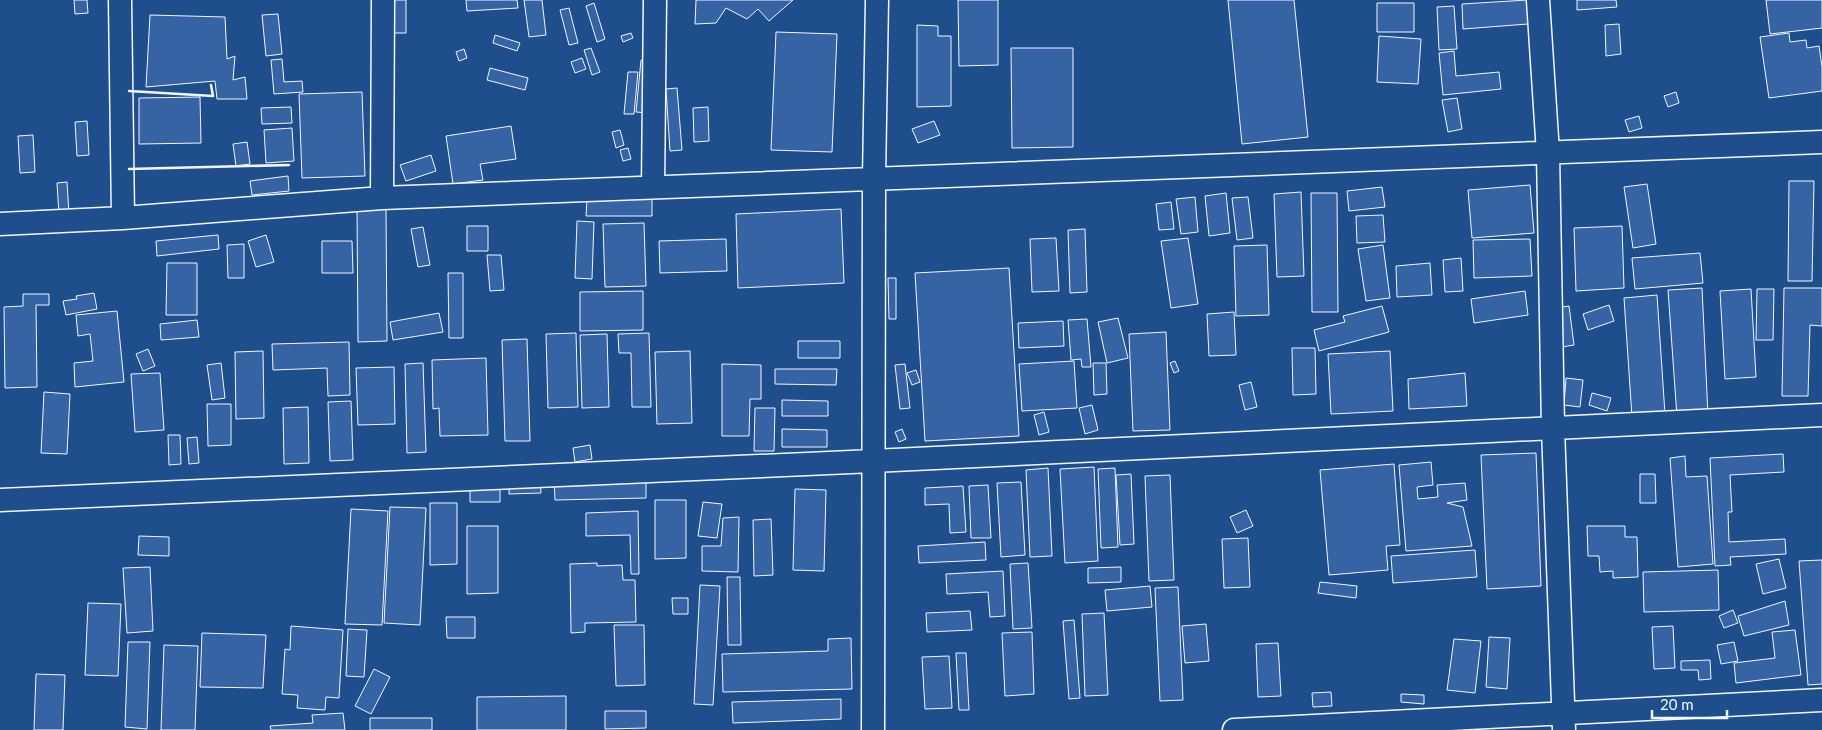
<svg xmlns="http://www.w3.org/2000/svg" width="1822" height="730" font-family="Lato,sans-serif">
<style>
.building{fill:#3563a3;stroke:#f2f6ff}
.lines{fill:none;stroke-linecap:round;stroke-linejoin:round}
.street-casing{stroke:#f2f6ff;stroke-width:25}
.street{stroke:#1f4e8c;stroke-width:22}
.wall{stroke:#f2f6ff;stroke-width:2.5}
</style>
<rect width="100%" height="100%" fill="#1f4e8c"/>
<path class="building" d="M74 0H87L88 13 75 14Z
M388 0H406V33H389Z
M466 0H517L518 8 467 11Z
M524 0H542L546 35 529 37Z
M696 0H793L769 21 758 9 747 19 726 8 716 23 695 24Z
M958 0H998V65L959 66Z
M1228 0H1294L1308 137 1242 144Z
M1527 0 1528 24 1463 29 1462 4Z
M1577 0H1616L1617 7 1577 10Z
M1766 0H1822V28L1770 34Z
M594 3 605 39 597 42 586 6Z
M1377 3H1414V32H1377Z
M1454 6 1457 49 1439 50 1437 7Z
M569 8 578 43 569 45 560 10Z
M278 14 282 54 266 56 262 15Z
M150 15 225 17 227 59 235 56 233 80 245 77 247 99H217L215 81 146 87Z
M1619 24 1621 54 1606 56 1605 25Z
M917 25 938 26V36H951V106L917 107Z
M776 32 837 34 832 152 771 150Z
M631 33 633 38 623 42 621 36Z
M1789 33 1790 42 1806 40 1807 48 1819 46 1822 67V91L1769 98 1760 37Z
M495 35 520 43 517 51 493 43Z
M1379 36 1421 39 1418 84 1377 82Z
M591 48 600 72 592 75 584 50Z
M1011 48H1073V147L1012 148Z
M464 49 467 58 459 61 456 52Z
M1454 51 1456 76 1499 72 1501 89 1443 95 1439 53Z
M582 58 586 69 575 73 571 62Z
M282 59 284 82 302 81 303 92 274 94 271 60Z
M641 60 652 61 648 113 636 112Z
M490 68 528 78 525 90 487 80Z
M628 72H638L634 114H624Z
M677 88 682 150 670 151 666 89Z
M362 92 365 176 302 178 299 94Z
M1676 92 1679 103 1668 107 1664 96Z
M200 97 201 143 139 144V98Z
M1457 98 1462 129 1448 132 1442 100Z
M291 107 292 123 262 124 261 108Z
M708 107 709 141 694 142 693 108Z
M1639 116 1642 128 1629 132 1625 120Z
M87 121 89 155 77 156 75 122Z
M934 121 940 135 918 143 912 129Z
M511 126 516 159 480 164 483 180 453 184 446 136Z
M292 128 294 161 266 163 264 130Z
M620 130 624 145 616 148 612 132Z
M33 135 35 172 20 173 18 136Z
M247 142 250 164 236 166 233 144Z
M628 148 631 159 623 161 620 150Z
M431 155 436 171 406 181 400 165Z
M288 176 289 191 252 195 250 181Z
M1789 181H1814L1812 281H1788Z
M67 182 69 214H59L57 183Z
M1647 184 1656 244 1633 248 1624 187Z
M1530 185 1534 233 1472 238 1468 190Z
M1382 187 1385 207 1349 211 1347 191Z
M1301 192 1304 276 1277 277 1274 194Z
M1226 193 1230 233 1209 236 1205 196Z
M1311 193H1337L1338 312H1312Z
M1195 197 1198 232 1181 234 1176 199Z
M1248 197 1253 238 1237 240 1232 198Z
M652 198V216H586L587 199Z
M1171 202 1174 229 1159 230 1156 204Z
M357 209H386L387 341 358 342Z
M841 209 844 283 738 288 736 214Z
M1383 215 1385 242 1357 243 1356 216Z
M577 221 594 222 592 279 575 278Z
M644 223 646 286 605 287 603 224Z
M467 226H488V251H467Z
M1622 226 1624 288 1576 291 1574 228Z
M423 227 430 265 418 267 411 229Z
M1085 229 1087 292 1070 293 1068 230Z
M218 235 219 249 157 256 156 241Z
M266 235 274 262 256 267 248 241Z
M1056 238 1059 291 1032 292 1030 239Z
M1188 238 1198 304 1171 308 1161 241Z
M726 239 727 271 660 273 659 241Z
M1530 239 1532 276 1474 278 1473 240Z
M322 241H352L353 273H322Z
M244 244V278H228L227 245Z
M1267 245 1269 315 1236 316 1234 246Z
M1383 245 1390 298 1366 301 1358 249Z
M1700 253 1703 283 1635 289 1632 258Z
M487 255H501L504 290 490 291Z
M1461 258 1463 291 1445 292 1443 260Z
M167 263H197V315H166Z
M1430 263 1432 295 1397 297 1396 266Z
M1009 268 1019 436 925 441 915 273Z
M448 273H463V338H449Z
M888 278H896V319H889Z
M1702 288 1708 415 1677 417 1668 290Z
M1784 288H1822V326L1810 325 1808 396H1782Z
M1751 289 1756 377 1725 379 1720 291Z
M1757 289H1774L1773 340H1756Z
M643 291V330L580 331V292Z
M1525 291 1528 315 1474 323 1471 299Z
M94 293 97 309 66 315 63 301 77 299 76 296Z
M23 294H49V305H36L37 387 5 388 4 307 23 306Z
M1657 295 1665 414 1632 417 1624 298Z
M1609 305 1614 321 1588 330 1583 314Z
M1382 306 1389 332 1319 351 1314 330 1345 322 1343 316Z
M1569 306 1574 345 1562 347 1556 308Z
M117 311 124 382 75 387 74 363 93 361 90 334 78 336 76 315Z
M1234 312 1236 355 1209 356 1207 314Z
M439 313 443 332 393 340 390 322Z
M1118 318 1128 358 1107 363 1098 322Z
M1087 319 1091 367H1082L1081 359 1071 360 1068 320Z
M197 320 199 337 161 340 160 324Z
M1063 321 1064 346 1019 348 1018 323Z
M1166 332 1170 430 1133 431 1129 334Z
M576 333 578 407 548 408 546 334Z
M649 333 651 407H632L631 353H619L618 334Z
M607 334 609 407 582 408 580 335Z
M527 339 530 441H505L502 340Z
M798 341H840V358H798Z
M349 342 350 395 328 396 327 368 273 370 272 344Z
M1292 348H1315L1316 394 1293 395Z
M148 349 155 366 143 371 136 354Z
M263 351 264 418 236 419 235 352Z
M690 351 692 423 657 424 655 352Z
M1390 351 1393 411 1331 414 1328 354Z
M486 358 488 435 440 436 439 408 433 409 432 360Z
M1074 361 1077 408 1022 411 1019 364Z
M1175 361 1179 371 1174 373 1170 363Z
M221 363 225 398 212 400 207 365Z
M423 363 426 452 407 453 405 364Z
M1093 363H1106L1107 394 1094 395Z
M722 364 761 365V399H750L749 436H722Z
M905 364 910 408 900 409 895 365Z
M394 367 395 424 358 425 356 368Z
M775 369H837L836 385 775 384Z
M916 370 920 382 912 385 907 373Z
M160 373 164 430 135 432 131 374Z
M1465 373 1467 406 1409 409 1408 379Z
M1566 378 1583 380 1580 407 1564 405Z
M1251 382 1257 407 1245 410 1239 385Z
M44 392 70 394 67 454 41 453Z
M1592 393 1611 398 1607 411 1589 405Z
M782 400 828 401V416H782Z
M351 401 353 460 330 461 328 402Z
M207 404H231V445L208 446Z
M1092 405 1098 430 1085 434 1079 408Z
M308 407 309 463 284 464 283 408Z
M755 408H775L774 451H754Z
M1044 412 1049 432 1039 435 1034 415Z
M782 429 827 430V447H782Z
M902 429 906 439 899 442 895 432Z
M168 435H180L181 464 169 465Z
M197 437 199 463 189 464 187 438Z
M590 445 592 459 575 462 573 448Z
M1536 453 1541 586 1487 589 1481 455Z
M1783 454 1784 472 1730 475 1732 512H1728L1729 542 1785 539 1786 554 1730 557 1731 565 1715 566 1710 458Z
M1685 456 1686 477 1707 476 1713 564 1678 567 1670 458Z
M1431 462 1433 485 1417 487 1418 499 1438 497 1437 485 1465 483 1467 500 1447 503 1463 507 1472 546 1406 551 1399 465Z
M1394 464 1400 545 1386 546 1388 570 1329 575 1320 470Z
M1094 467 1098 561 1065 563 1060 469Z
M1048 468 1052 556 1030 557 1026 470Z
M1115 468 1118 547 1101 548 1098 469Z
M1131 474 1134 544 1120 545 1116 475Z
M1640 474H1655L1656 503H1640Z
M646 475V498L555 500 554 478Z
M1170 475 1174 580 1149 581 1145 476Z
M540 477 541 493 509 494V478Z
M470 479H500V502H470Z
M1021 482 1025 555 1001 557 997 483Z
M988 485 991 538H971L969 486Z
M963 486 966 532 950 533 949 504 925 505V488Z
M795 489 826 490 824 571 793 570Z
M655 500H686V558L655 559Z
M703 502 722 504 717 538 698 536Z
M430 503H457V564L430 565Z
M390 507 426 508 420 625 384 623Z
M351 509 388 511 382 625 345 624Z
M1246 510 1253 526 1237 533 1230 517Z
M638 511 639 574H631L630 535 586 536V513Z
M739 517 738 572 702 571V546H721L723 518Z
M771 519 773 575 754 576 753 520Z
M467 526H498V593L467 594Z
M1587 526H1625V537H1637L1638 577 1613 578V571L1600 572 1599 556H1588Z
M139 536 169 537V556L138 555Z
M1248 538 1250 587 1224 588 1222 539Z
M985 542 986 560 919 563 918 546Z
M1475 550 1477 577 1393 583 1391 556Z
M1779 559 1786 588 1763 594 1756 564Z
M1822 560V684L1808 685 1799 561Z
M597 563V566L622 565 623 580H635L636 622 585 623V632L571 633 570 564Z
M1028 563 1032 628 1013 629 1010 564Z
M150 567 153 631 127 633 123 568Z
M1121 567V582L1088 583V568Z
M1718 570 1719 610 1644 612 1643 572Z
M1003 571 1005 616 990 617 988 592 947 594 946 574Z
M727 577H740L741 645H728Z
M1320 582 1357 586 1356 598 1318 593Z
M700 585 720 586 713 705 694 704Z
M1150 586 1152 607 1107 611 1105 590Z
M1178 587 1183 700 1160 701 1155 588Z
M672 598H688V614H673Z
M1785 601 1789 625 1744 636 1738 616Z
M88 603 121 604 118 676 85 675Z
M1733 610 1738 623 1724 628 1719 616Z
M970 611 972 630 927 632 926 613Z
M1104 613 1108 695 1085 696 1082 614Z
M446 617H475V638H447Z
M1074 620 1080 698 1069 699 1063 621Z
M1206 624 1209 661 1185 663 1182 626Z
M614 625H644L645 685 616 686Z
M291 626 343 630 339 698 326 697 325 710 297 708 298 695 282 694 285 649 290 650Z
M1673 626 1675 668 1654 669 1652 627Z
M348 629 367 630 364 677 346 676Z
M1795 630 1801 675 1736 683 1734 663 1775 658 1772 632Z
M1032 632 1034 694 1005 696 1002 633Z
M202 633 266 635 263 688 200 687Z
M1489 637 1510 638 1507 689 1486 687Z
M851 638 852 689 723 692 722 654 828 651V639Z
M1454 639 1481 641 1475 693 1447 690Z
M128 642H150L147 729 125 727Z
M1734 642 1738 661 1721 664 1717 645Z
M1278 643 1281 696 1258 697 1256 644Z
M164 645 198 646 195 730H161Z
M956 653H966L969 710H959Z
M949 656 952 708 925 709 922 657Z
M1710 660 1711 679 1699 680 1698 670H1681V661Z
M374 669 390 677 371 714 355 706Z
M36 674 65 675 63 730H34Z
M1331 692 1332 706 1313 707 1312 693Z
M1401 694 1424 695V704L1401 702Z
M566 696V730H477V697Z
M841 699V719L733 723 732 702Z
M605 711H646V728L605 729Z
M343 713 345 730H271L270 726 313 723 312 715Z
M370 718H432V730H370Z"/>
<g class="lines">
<g class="street-casing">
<path id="street" d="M120 0 123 218
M1538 0 1548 153 1553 428 1564 730
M653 187 655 0
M382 198 383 0
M0 224 123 218 382 198 1822 142
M0 500 873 461 1822 415
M873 730 874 179 877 0
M1234 730 1822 700"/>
</g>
<use href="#street" class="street"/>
<path class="wall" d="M129 91 213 96 211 85
M129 169 289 165"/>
</g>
<path d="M1652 710v8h75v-8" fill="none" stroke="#f2f6ff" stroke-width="2.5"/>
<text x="1660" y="710" font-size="15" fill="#f2f6ff" stroke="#1f4e8c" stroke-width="4" paint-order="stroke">20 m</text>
</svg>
